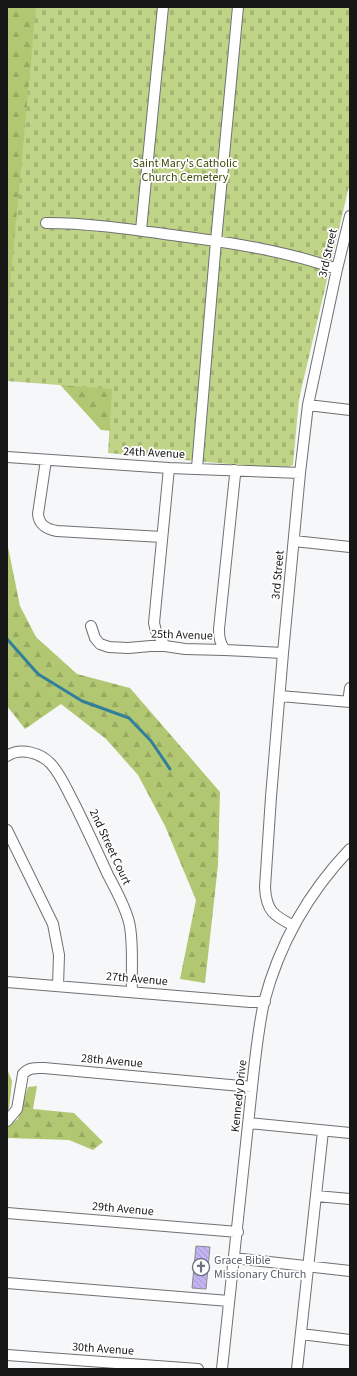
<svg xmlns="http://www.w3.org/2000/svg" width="357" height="1376" font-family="'Source Sans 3',sans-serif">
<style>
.forest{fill:url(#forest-firs)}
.cemetery{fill:url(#cemetery-stones)}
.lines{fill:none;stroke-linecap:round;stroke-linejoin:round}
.stream{stroke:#327f9b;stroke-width:3}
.building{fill:url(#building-back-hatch);stroke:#8a8a8c}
.minor-casing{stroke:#6f7072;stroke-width:12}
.minor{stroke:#fff;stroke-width:10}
.labels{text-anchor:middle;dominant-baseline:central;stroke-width:3.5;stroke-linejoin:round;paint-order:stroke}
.park-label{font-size:12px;fill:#3d4a09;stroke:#fff}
.street-label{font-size:12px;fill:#171718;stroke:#fff}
.worship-label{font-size:12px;fill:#5b616d;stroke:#fff;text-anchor:start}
</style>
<defs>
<pattern id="forest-firs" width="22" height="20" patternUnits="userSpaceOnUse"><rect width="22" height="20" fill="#b2c772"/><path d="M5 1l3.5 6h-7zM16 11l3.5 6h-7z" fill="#98aa62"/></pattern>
<pattern id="cemetery-stones" width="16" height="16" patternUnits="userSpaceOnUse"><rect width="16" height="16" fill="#c0d487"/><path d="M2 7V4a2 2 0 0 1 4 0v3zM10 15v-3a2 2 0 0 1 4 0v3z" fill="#a4b574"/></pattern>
<pattern id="building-back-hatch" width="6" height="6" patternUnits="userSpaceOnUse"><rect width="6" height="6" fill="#c3b3f3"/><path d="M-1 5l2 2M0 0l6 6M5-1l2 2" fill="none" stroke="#a799d0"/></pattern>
</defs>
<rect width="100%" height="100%" fill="#f6f7f9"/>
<path class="forest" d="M7 7H60L114 344 124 432 101 430 54 378 7 377Z
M7 542 20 606 36 637 77 674 130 688 220 792 218 865 205 983 180 979 196 900 165 826 138 775 106 739 61 704 25 729 7 706Z
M7 1069 12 1081 9 1109 7 1110Z
M37 1086 33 1109 74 1113 103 1142 93 1150 69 1140 7 1138V1126L18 1119 28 1087Z"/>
<path class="cemetery" d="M36 7H350V182L299 399 293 465 289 467 272 468 108 453 112 389 7 381V318Z"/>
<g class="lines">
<path class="stream" d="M7 639 38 674 82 701 129 718 151 741 170 769"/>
</g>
<path class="building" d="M196 1246 210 1247 206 1289 192 1288Z"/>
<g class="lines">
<g class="minor-casing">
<path id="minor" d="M46 223C91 223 135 230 179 236 233 243 286 251 337 269
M141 230 163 7
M308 405 350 410
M7 457 169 468 300 473
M46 460 38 514C39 525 46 529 57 531L162 537
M197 468 216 241 238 7
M294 541 350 547
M91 626 95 638 100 644 109 647 128 648 151 646H165L185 649 225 650 283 653
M165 646 156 631 154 623 169 468
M225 650C220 643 219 638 219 629L235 475 234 470
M280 696 350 702
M348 702 350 688
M7 756C21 747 41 753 51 764 61 775 67 790 74 803 86 827 97 851 108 875 116 890 125 906 129 922 134 942 131 971 132 992
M7 830 53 924 59 955 58 986
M294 926C274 916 266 911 265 887L271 797 283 653 300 473 308 405 337 269 350 216
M7 982 250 1002H265
M7 1121 17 1109 23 1074C29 1067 36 1068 44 1068L252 1087
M249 1123 350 1133
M316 1196 350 1199
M7 1213 238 1232
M234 1258 350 1271
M7 1283 229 1301
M301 1334 350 1340
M7 1355 198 1369
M222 1369 252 1087C255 1059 258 1030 264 1002 279 945 309 892 350 849
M297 1369 323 1131"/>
</g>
<use href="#minor" class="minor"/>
</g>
<defs>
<g id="church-ring" transform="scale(0.9)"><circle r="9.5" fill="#fff" stroke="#6b7280" stroke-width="1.5"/><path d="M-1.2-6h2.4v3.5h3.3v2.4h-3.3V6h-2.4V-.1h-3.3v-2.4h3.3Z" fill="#6b7280"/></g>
</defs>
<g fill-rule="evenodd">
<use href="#church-ring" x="201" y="1267"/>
</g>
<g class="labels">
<g class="park-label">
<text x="185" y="163">Saint Mary's Catholic<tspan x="185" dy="14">Church Cemetery</tspan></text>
</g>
<g class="street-label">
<text transform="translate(328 253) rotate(-77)">3rd Street</text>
<text transform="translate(154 453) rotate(3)">24th Avenue</text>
<text transform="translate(278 575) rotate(-85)">3rd Street</text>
<text transform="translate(182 635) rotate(2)">25th Avenue</text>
<text transform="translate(110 847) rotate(65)">2nd Street Court</text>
<text transform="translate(137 979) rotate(5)">27th Avenue</text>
<text transform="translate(112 1061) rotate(5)">28th Avenue</text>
<text transform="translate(239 1096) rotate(-84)">Kennedy Drive</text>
<text transform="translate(123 1209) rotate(5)">29th Avenue</text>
<text transform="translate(103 1349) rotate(4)">30th Avenue</text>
</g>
<g class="worship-label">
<text x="214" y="1260">Grace Bible<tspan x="214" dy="14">Missionary Church</tspan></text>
</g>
</g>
<rect width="357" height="1376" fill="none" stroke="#171718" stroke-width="16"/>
</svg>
